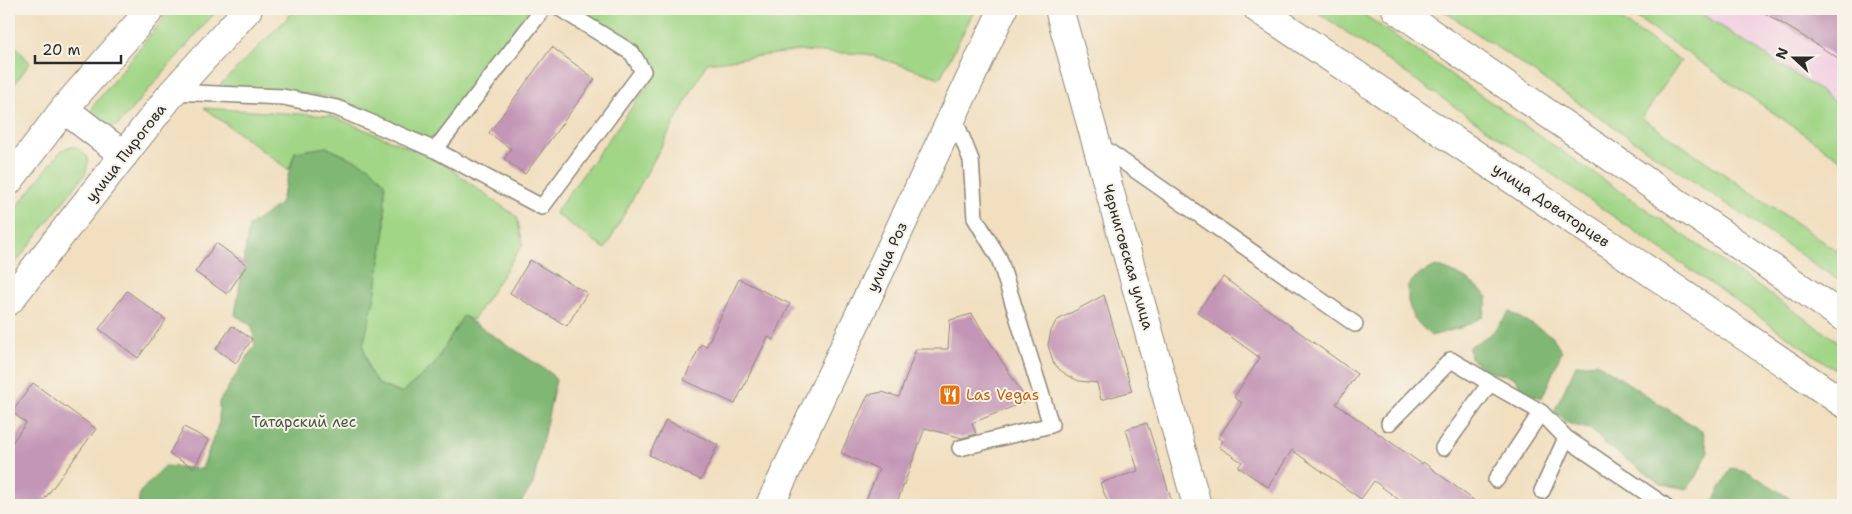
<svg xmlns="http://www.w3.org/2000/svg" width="1852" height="514" font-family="'Shantell Sans',sans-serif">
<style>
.built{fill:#f2cfe2}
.green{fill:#a1d687;stroke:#668059}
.forest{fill:#80b774;stroke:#567150}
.building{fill:#c395b6}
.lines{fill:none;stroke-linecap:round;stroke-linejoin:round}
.service-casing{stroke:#8e8576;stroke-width:18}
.minor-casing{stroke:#8e8576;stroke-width:30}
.tertiary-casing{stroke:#8e8576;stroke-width:30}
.secondary-casing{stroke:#8e8576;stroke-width:30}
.primary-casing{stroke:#8e8576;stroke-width:30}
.service{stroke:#fff;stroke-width:15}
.minor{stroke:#fff;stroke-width:28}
.tertiary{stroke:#fff;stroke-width:28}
.secondary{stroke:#fff;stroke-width:28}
.primary{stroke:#fff;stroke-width:28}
.labels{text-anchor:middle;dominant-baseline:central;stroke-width:4;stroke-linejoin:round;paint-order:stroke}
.street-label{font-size:15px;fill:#2b2b2b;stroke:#f7f3e8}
.food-label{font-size:15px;fill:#c56008;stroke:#f7f3e8;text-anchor:start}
.park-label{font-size:15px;fill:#485642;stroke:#f7f3e8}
</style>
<rect width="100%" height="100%" fill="#f7f3e8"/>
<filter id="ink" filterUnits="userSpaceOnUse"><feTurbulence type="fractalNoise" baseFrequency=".02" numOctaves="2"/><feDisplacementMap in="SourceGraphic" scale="10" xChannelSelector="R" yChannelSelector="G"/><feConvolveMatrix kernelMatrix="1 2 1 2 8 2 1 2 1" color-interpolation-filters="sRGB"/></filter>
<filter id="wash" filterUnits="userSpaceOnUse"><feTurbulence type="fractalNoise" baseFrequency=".0096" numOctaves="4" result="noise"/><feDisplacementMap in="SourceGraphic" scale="20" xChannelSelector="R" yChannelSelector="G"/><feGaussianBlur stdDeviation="1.12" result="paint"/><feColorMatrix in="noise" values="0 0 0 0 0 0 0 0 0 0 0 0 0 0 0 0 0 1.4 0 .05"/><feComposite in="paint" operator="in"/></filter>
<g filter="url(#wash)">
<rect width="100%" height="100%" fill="#f1dfc0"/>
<path class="built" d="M1695 9H1843V106Z"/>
<path class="green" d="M171 9H218L118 125 110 127 93 117 92 111 94 105Z
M296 9H530L433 140 332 97 285 92 215 90Z
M574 9H975L940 78 867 54 798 51 707 63 605 249 555 213 654 77 650 64 636 48Z
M1313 9H1356L1843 345V375Z
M1441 9H1605L1681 61 1642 118 1843 255V281L1835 278Z
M1624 9H1695L1843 106V161Z
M9 38 30 63 9 91Z
M204 108 332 116 438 160 517 217 523 244 473 320 463 316 434 365 402 393 378 384 369 370 363 345 375 296 385 229 384 183 295 152 289 170Z
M68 147H76L87 156 88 163 85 174 9 271V217L61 151Z"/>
<path class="forest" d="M326 147 370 167 385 183V229L375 296 363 345 369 370 378 384 393 391 402 393 434 365 463 316 549 372 556 380 533 484 519 505H138L140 492 165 466 202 469 219 422V402L255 345 252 326 235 315 249 226 280 204 295 152Z
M1436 266C1459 274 1471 280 1488 297L1483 317 1460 328 1431 336 1413 318 1408 301V285L1419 274Z
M1510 312 1552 336 1562 351 1542 398 1522 392C1516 368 1501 378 1485 370 1480 367 1474 361 1470 357L1469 347 1491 334Z
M1597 363 1703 432 1708 452 1697 476 1687 489 1661 484 1605 444 1592 430 1567 423 1554 412 1576 365Z
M1731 468 1747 471 1800 505H1711Z"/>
<g id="blocks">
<path class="building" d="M1758 9H1843V61L1801 35Z
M552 47 595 79 525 174 504 159 511 149 489 133Z
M216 243 247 265 227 294 195 272Z
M530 260 587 293 567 326 510 293Z
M1223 277 1357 374 1336 404 1422 464 1423 462 1480 505H1406L1374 481 1361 499 1292 450 1268 487 1238 467 1242 462 1219 447 1223 441 1218 438 1242 403 1234 397 1260 358 1197 312Z
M739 279 790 304 773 340 768 337 735 404 684 380 701 344 706 347Z
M127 291 166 320 138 358 99 329Z
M1104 295 1132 391 1101 400 1097 383 1079 381 1068 376 1059 369 1053 362 1048 345 1051 331 1056 321Z
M972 314 1027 401 972 423 976 434 962 438 925 428 896 505H864L879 469 841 453 868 395 882 392 899 397 916 349H948L950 320Z
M232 326 252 339 236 363 216 349Z
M33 383 96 429 40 505H9V447L26 423 12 412Z
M666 420 718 445 701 480 649 455Z
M1147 423 1173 505H1109L1100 483 1138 471 1126 429Z
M184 427 209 440 194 468 169 454Z"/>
</g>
</g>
<g filter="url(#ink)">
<use href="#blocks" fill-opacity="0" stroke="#8e8576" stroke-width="1"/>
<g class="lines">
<g class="service-casing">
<path id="service" d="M173 92 283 97 337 108 435 150 542 207 643 71 632 53 561 9
M953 115 971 160 975 218 999 258 1051 425 960 448
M1098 144 1355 324
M435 150 543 9
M1389 423 1451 360 1490 383
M1566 438 1664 505
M1443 448 1490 383 1541 412 1566 438 1542 491
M1496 480 1541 412"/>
</g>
<g class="minor-casing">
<path id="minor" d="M770 505 1003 9"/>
</g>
<g class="tertiary-casing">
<path id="tertiary" d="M1059 9 1197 505"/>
</g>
<g class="secondary-casing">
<path id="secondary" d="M64 109 124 155
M9 181 64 109 151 9
M9 301 173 92 248 9"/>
</g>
<g class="primary-casing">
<path id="primary" d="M1258 9 1652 273 1843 403
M1396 9 1843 317"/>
</g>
<use href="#service" class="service"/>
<use href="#minor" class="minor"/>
<use href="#tertiary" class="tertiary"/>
<use href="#secondary" class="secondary"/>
<use href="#primary" class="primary"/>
</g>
</g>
<defs>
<g id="restaurant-square" transform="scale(1.125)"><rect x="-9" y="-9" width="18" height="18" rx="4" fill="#e8710a" stroke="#f7f3e8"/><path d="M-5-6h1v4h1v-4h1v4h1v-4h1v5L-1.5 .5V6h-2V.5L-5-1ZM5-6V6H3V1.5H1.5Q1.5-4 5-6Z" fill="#fff"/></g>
</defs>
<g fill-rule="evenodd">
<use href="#restaurant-square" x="950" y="395"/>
</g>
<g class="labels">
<g class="street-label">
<text transform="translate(126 153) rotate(-52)">улица Пирогова</text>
<text transform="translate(1551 205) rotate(34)">улица Доваторцев</text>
<text transform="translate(887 257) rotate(-65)">улица Роз</text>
<text transform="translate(1128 257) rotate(74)">Черниговская улица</text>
</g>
<g class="food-label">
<text x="966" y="395">Las Vegas</text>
</g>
<g class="park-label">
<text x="304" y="422">Татарский лес</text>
</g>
</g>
<rect width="1852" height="514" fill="none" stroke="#f7f3e8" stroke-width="30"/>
<g transform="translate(1794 58) rotate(291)" stroke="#f7f3e8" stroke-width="4" paint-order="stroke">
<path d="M0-4L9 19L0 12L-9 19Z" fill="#2b2b2b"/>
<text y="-8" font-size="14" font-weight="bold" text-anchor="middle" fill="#2b2b2b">N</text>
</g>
<path d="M35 55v8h86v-8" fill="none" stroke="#2b2b2b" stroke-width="2.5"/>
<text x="42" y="55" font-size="15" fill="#2b2b2b" stroke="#f7f3e8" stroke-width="4" paint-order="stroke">20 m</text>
</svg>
